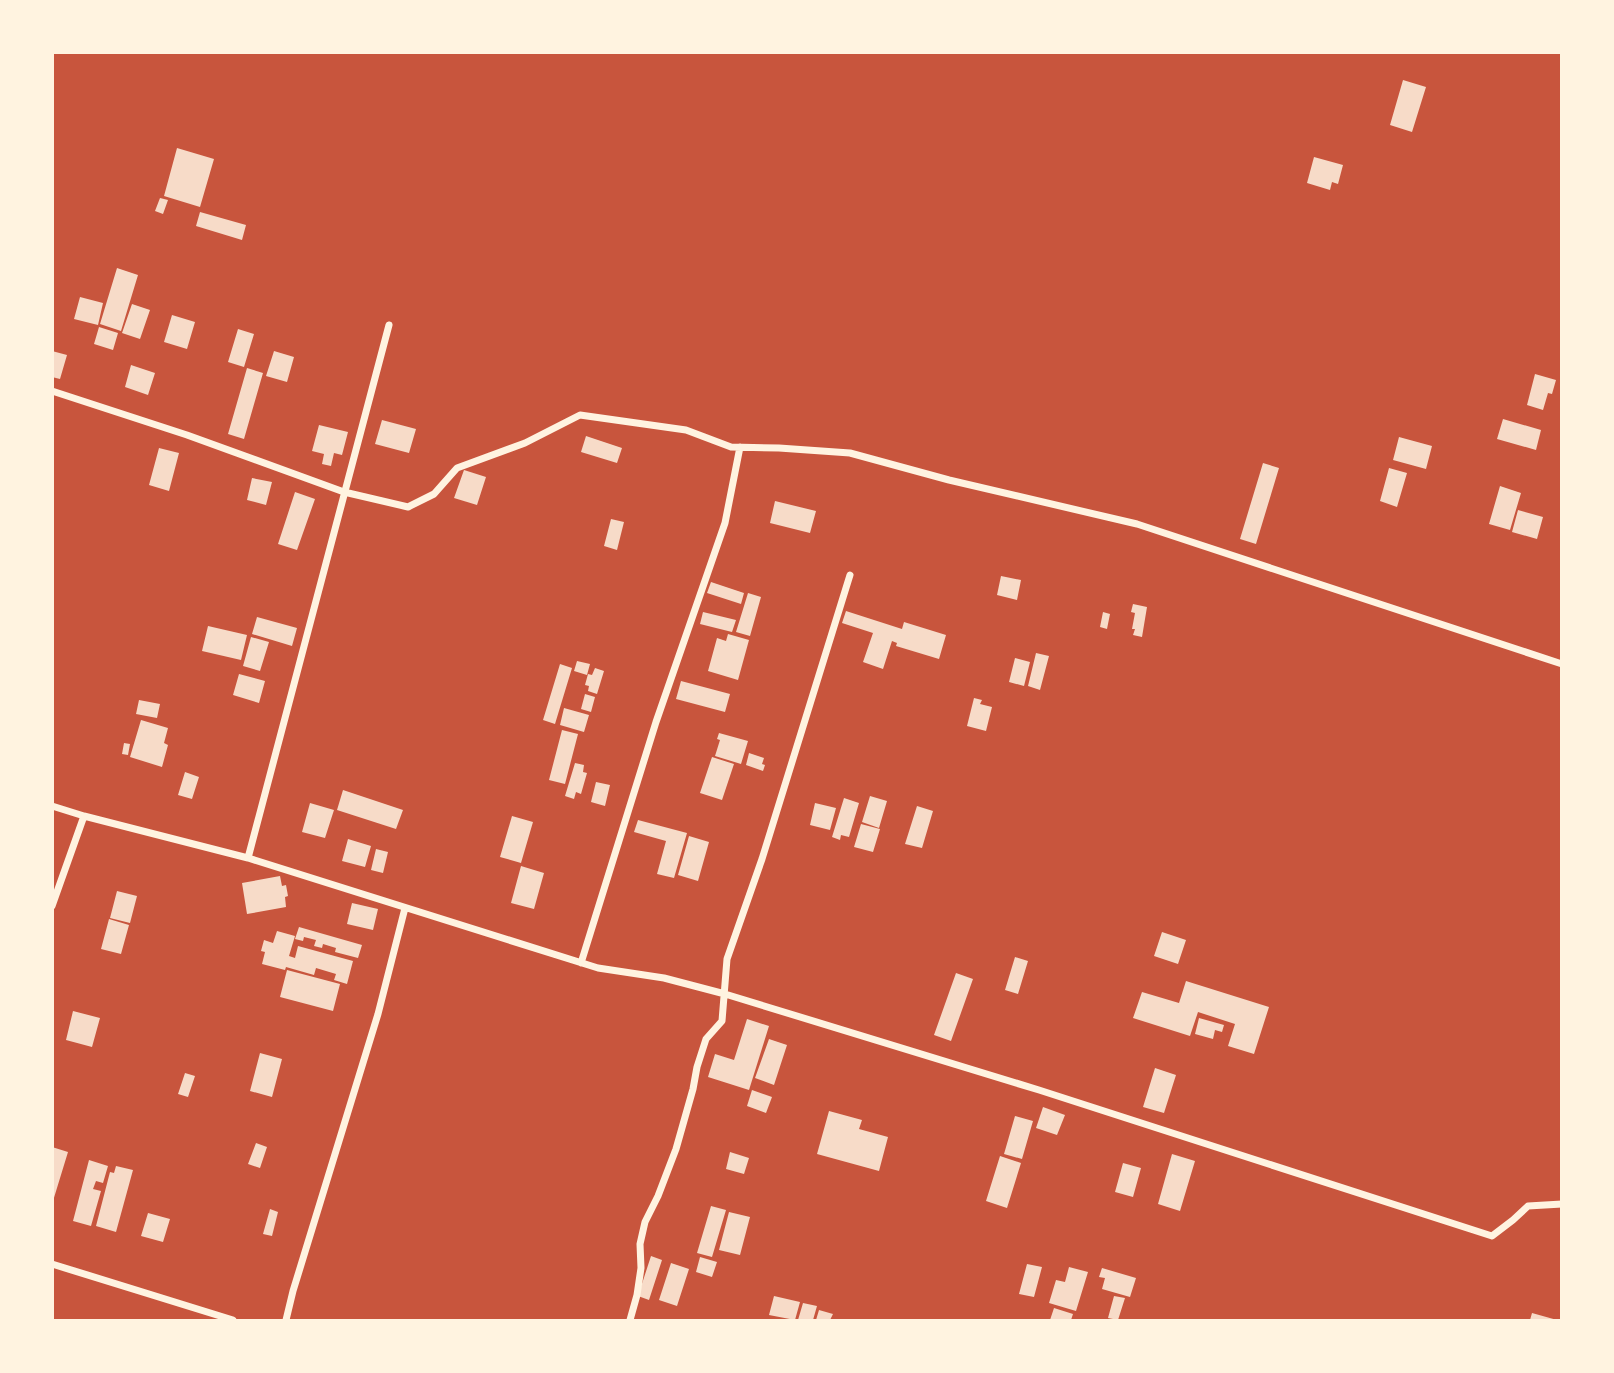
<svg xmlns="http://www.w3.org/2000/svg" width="1614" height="1373" font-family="Commissioner,sans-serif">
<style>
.building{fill:#f7dbc8}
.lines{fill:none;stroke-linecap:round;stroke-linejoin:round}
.minor{stroke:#fff3e0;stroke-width:7}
</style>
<rect width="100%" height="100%" fill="#c8553d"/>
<path class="building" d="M1403 80 1426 87 1412 132 1390 125Z
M177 148 214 159 200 207 164 196Z
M1314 157 1343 165 1338 184 1332 182 1330 190 1307 183Z
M160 198 168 200 163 214 155 211Z
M200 212 246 225 242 240 196 226Z
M117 268 138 275 121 331 100 324Z
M80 297 103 303 98 325 74 319Z
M132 304 150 310 140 339 122 333Z
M172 315 195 322 187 349 164 342Z
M99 327 118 333 113 350 94 344Z
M238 329 254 334 244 367 228 362Z
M52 351 67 355 60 379 52 377Z
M274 351 294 357 287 382 266 376Z
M131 365 155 373 148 395 125 387Z
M247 368 263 373 244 439 228 434Z
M1535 374 1556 380 1552 394 1548 393 1543 410 1527 405Z
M1503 419 1541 430 1536 450 1497 439Z
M382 420 416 429 409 453 375 444Z
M319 425 348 432 342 455 334 453 331 466 322 464 324 454 312 451Z
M586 436 622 448 617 463 581 452Z
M1399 437 1432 446 1426 469 1393 460Z
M159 448 179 453 169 491 149 485Z
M1263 463 1279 468 1256 544 1240 539Z
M1389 468 1407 473 1397 507 1380 501Z
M464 470 486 477 477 505 454 498Z
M252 478 272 482 266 505 247 500Z
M1500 486 1521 493 1510 530 1489 524Z
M295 492 315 499 297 550 278 544Z
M775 501 816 511 810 533 770 523Z
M1518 510 1543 517 1537 539 1512 532Z
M611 519 624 522 617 550 604 546Z
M1001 576 1021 580 1017 600 997 595Z
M711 582 744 593 741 604 707 593Z
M748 593 761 597 750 636 736 632Z
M1133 604 1147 607 1142 637 1133 635 1135 629H1132L1135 613 1131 612Z
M846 611 902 629 904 622 946 635 939 659 896 646 897 643 892 641 883 669 863 662 873 633 842 623Z
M703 612 736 620 732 632 700 624Z
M1103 612 1110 614 1107 629 1100 627Z
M257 617 297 628 292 646 252 634Z
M208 626 247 635 241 660 202 651Z
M728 634 749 640 738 680 708 671 717 638 726 641Z
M251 637 269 642 260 671 243 666Z
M1036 653 1049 656 1040 690 1028 686Z
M1015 658 1030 662 1024 686 1009 682Z
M577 661 590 664 587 675 574 671Z
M560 664 572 668 555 724 543 720Z
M595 668 604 671 597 694 588 691 589 686 585 685 588 674 592 675Z
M239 674 265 681 259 703 233 695Z
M681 681 730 694 725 712 676 699Z
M585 694 595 697 591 712 581 709Z
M974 698 982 700 980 704 992 707 986 731 967 726Z
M139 700 160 704 157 718 136 714Z
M564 708 589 715 584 732 560 725Z
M141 720 168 728 164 743 168 745 162 767 130 757Z
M562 730 578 734 565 784 549 780Z
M719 733 748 741 741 764 715 756 720 740 717 739Z
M124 743 130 744 128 755 122 754Z
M749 753 764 758 762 764 765 765 763 771 746 765Z
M712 757 734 764 722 800 700 793Z
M575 763 584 765 583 772 587 773 581 794 576 792 574 799 565 796Z
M185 772 199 777 192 799 178 795Z
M596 782 610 785 605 806 591 802Z
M343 790 403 810 396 829 337 810Z
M870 796 887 801 879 828 862 822Z
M844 798 859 803 849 837 841 835 840 840 832 837Z
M310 803 334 810 325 838 302 832Z
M815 803 836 808 830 830 810 825Z
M917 806 933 811 922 848 905 844Z
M512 816 533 822 521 863 500 857Z
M638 820 687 833 674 878 657 874 666 841 634 832Z
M861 824 880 829 873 852 854 847Z
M689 836 709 842 698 881 678 875Z
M348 839 371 846 365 867 342 861Z
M376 849 388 852 383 873 371 870Z
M521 866 544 873 534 909 511 903Z
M280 876 282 886 286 885 288 896 285 897 286 907 247 914 242 883Z
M117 891 137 896 130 923 110 918Z
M352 903 378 909 373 930 347 924Z
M109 919 129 925 121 954 101 949Z
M299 927 362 945 358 958 335 952 336 948 323 944 322 948 314 946 316 940 304 937 303 941 295 939Z
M277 931 295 936 289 956 295 958 298 946 353 961 347 984 334 980 336 974 316 968 314 975 286 967 285 970 262 964 265 952 261 951 264 940 273 943Z
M1162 932 1186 940 1178 964 1154 956Z
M1015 957 1028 961 1018 994 1005 990Z
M287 970 340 984 333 1011 280 997Z
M956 973 973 979 951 1041 934 1035Z
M1186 981 1269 1007 1254 1054 1228 1046 1235 1024 1198 1012 1190 1036 1133 1018 1142 992 1179 1003Z
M73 1011 100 1018 92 1047 66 1040Z
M1199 1018 1224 1025 1222 1032 1215 1030 1213 1039 1195 1034Z
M747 1019 769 1026 749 1090 708 1077 715 1054 734 1060Z
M769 1039 787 1045 774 1085 755 1078Z
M260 1053 282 1059 272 1097 250 1091Z
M1155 1068 1176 1075 1164 1113 1143 1107Z
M185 1073 195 1076 188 1097 178 1094Z
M752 1090 772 1097 766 1113 747 1106Z
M1043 1107 1065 1115 1057 1135 1036 1128Z
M829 1111 862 1120 859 1129 888 1137 879 1171 817 1154Z
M1015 1116 1033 1121 1022 1159 1004 1154Z
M256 1143 267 1147 260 1168 248 1164Z
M52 1147 68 1152 53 1201H52Z
M730 1152 749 1158 744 1174 726 1169Z
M1172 1154 1195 1161 1180 1211 1158 1204Z
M1000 1156 1021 1163 1007 1208 986 1201Z
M89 1160 108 1166 103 1183 96 1181 93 1189 101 1191 91 1226 73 1221Z
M1123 1163 1141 1168 1133 1197 1115 1192Z
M116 1166 133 1170 116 1232 96 1226 110 1172 114 1173Z
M711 1206 726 1210 712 1257 697 1253Z
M270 1209 278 1212 272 1236 263 1234Z
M729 1212 750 1217 740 1255 719 1250Z
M148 1213 170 1219 163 1242 141 1236Z
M651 1256 662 1260 649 1300 638 1296Z
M700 1257 717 1262 712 1277 696 1272Z
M671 1263 689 1269 677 1306 659 1300Z
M1027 1264 1042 1267 1034 1297 1019 1294Z
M1069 1267 1088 1272 1076 1311 1049 1303 1056 1280 1065 1282Z
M1102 1268 1136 1278 1130 1297 1102 1289 1105 1278 1099 1277Z
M774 1296 800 1302 795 1320 769 1315Z
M1114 1296 1125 1298 1118 1320 1108 1318Z
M803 1303 817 1306 813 1320H798Z
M1054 1308 1073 1314 1071 1320H1050Z
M819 1310 833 1314 830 1320H816Z
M1532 1313 1557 1320H1530Z"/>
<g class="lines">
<path class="minor" d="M52 391 187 435 344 492 408 507 434 494 457 468 525 443 580 415 686 430 731 447 779 448 850 453 949 480 1137 524 1562 664
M52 806 84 816 248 858 598 968 664 978 725 994 1039 1090 1492 1236 1513 1220 1528 1206 1562 1204
M248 858 389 325
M52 906 84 816
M581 963 656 722 725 523 740 447
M52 1264 233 1320
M286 1320 293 1291 378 1014 405 908
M630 1320 637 1295 641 1268 640 1244 645 1222 658 1196 676 1149 693 1089 697 1067 706 1039 722 1021 727 959 762 859 850 575"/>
</g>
<rect width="1614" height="1373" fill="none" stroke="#fff3e0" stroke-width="108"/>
</svg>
